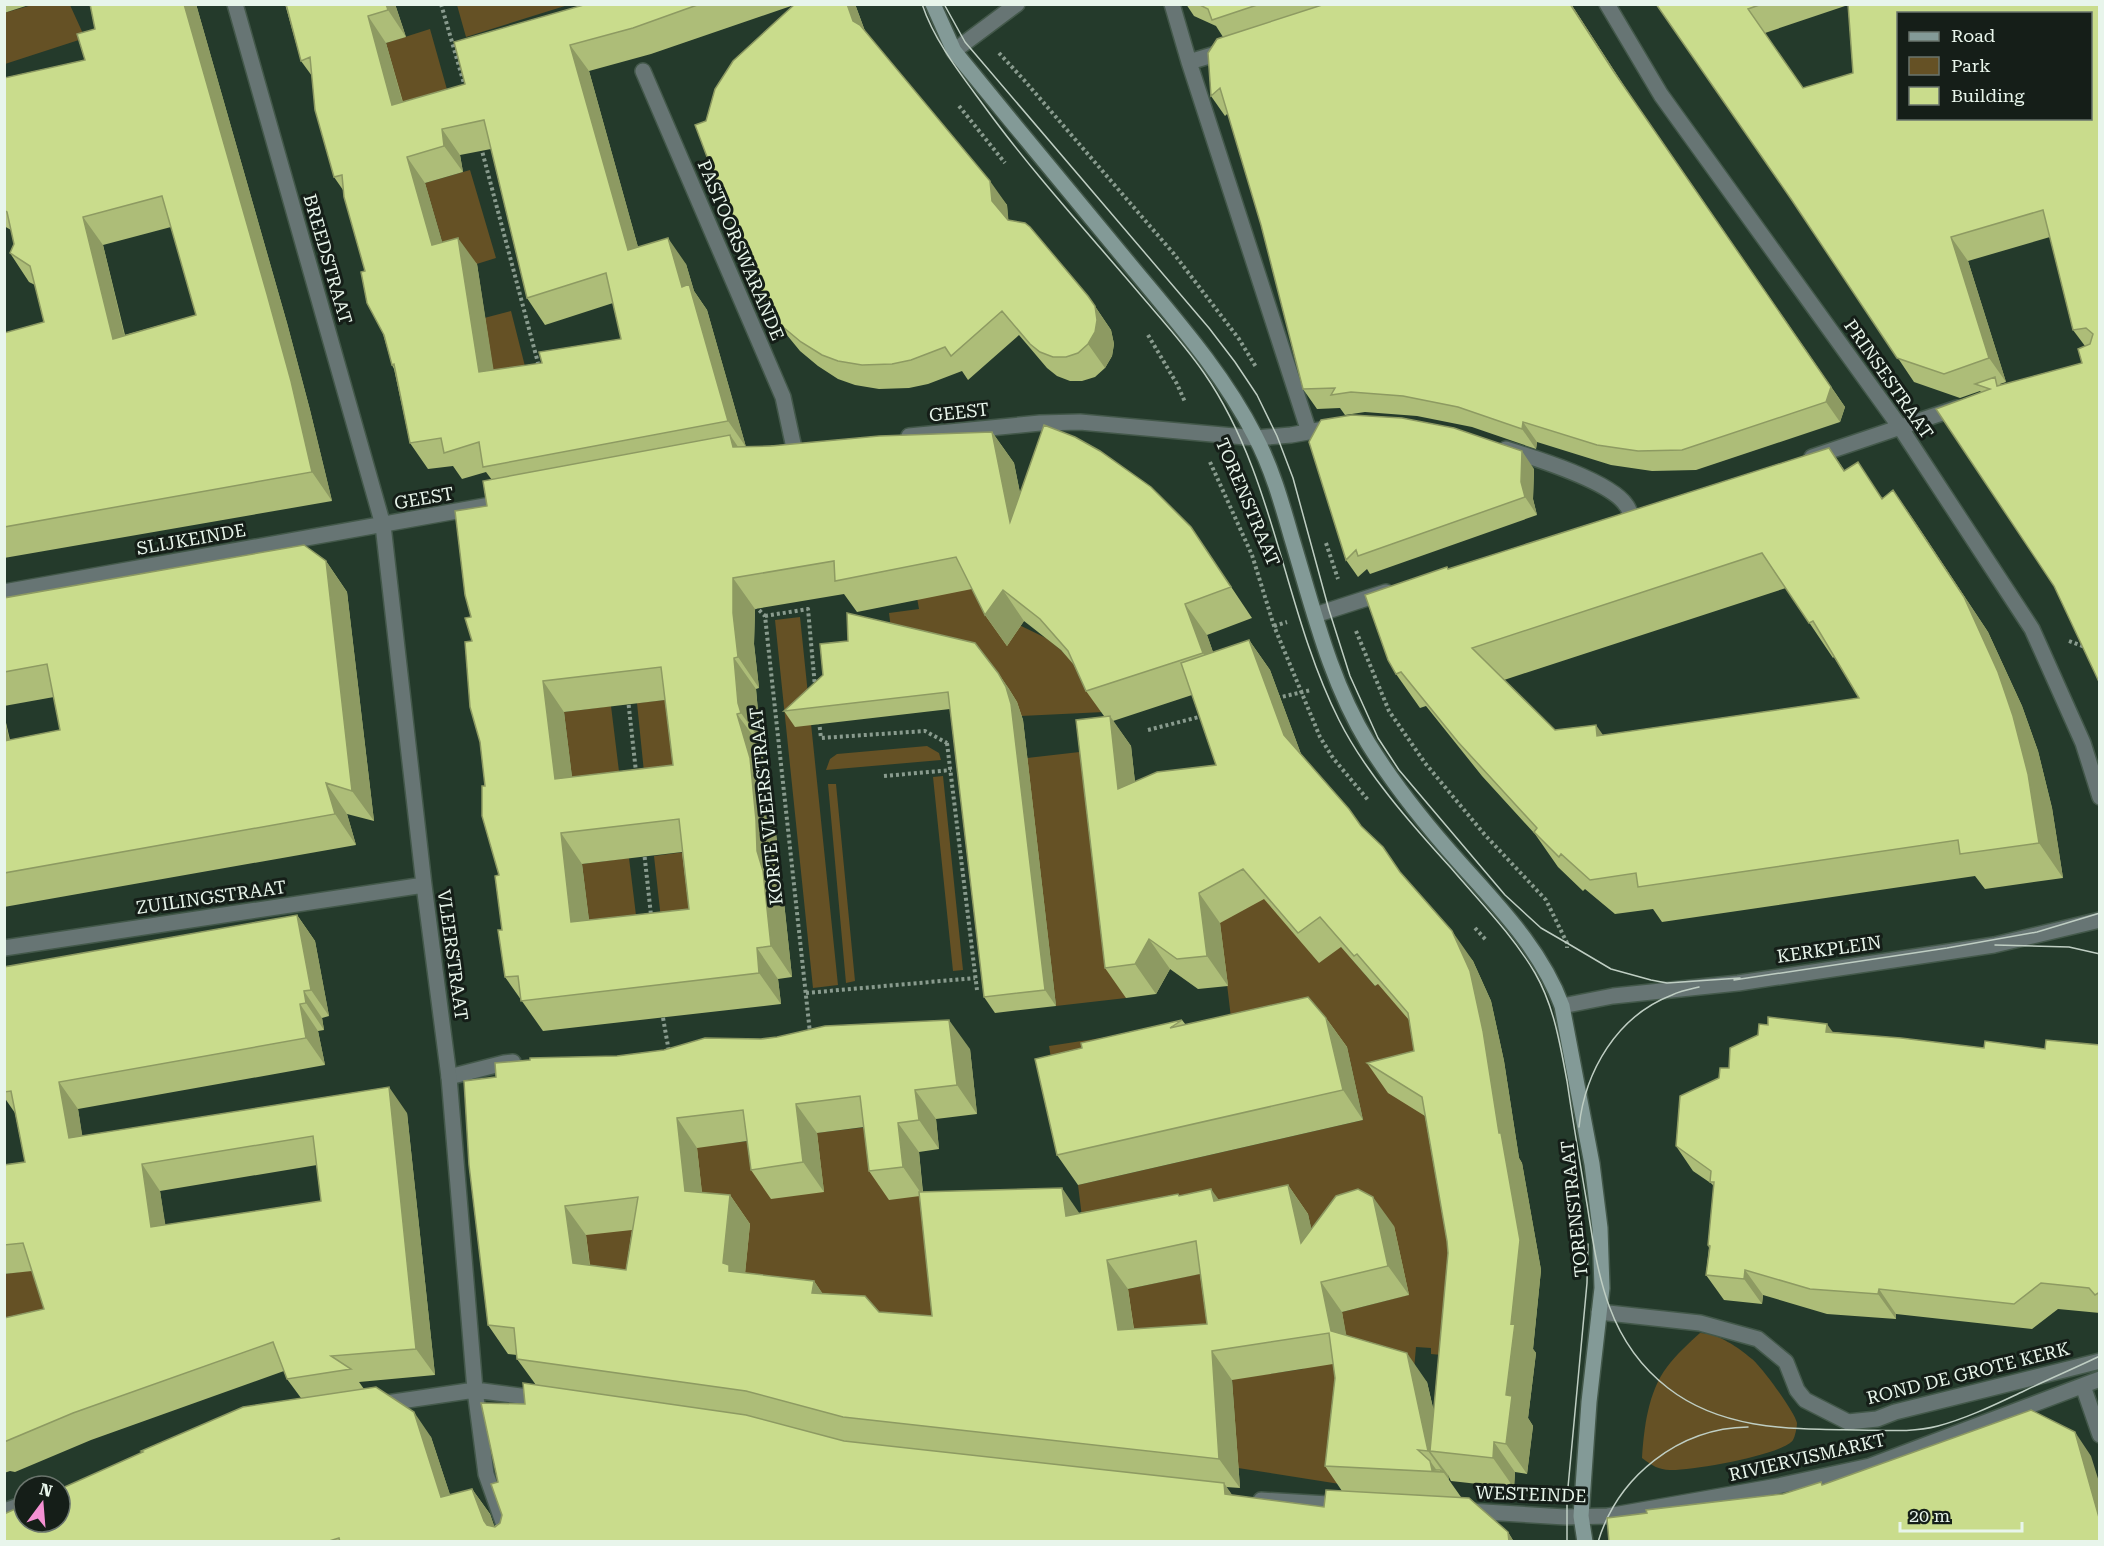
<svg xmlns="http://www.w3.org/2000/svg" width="2104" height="1546" font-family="'Roboto Serif',serif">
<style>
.green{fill:#655125}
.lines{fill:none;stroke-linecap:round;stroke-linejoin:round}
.lane-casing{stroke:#43584a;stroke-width:18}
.street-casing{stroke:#43584a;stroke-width:18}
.secondary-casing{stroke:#43584a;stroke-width:18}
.path{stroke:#899b8e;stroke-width:4;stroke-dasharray:3 3;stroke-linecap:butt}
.lane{stroke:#677574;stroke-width:15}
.street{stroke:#677574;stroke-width:15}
.secondary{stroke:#839a97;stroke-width:15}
.tram{stroke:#bfcec3;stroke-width:1.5}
.wall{fill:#adbd78;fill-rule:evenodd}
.shaded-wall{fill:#8d9a62}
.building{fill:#c9dc8c;stroke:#8d9a62;stroke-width:1.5;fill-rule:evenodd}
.labels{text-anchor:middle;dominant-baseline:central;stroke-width:6;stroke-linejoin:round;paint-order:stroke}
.street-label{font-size:18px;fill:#e8f5eb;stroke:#151e18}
</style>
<rect width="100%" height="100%" fill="#243a2b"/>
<path class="green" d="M32 5H70L85 38 5 64 4 13Z
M457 5V4L568 5 466 37Z
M430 29 455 118 411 132 386 43Z
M470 170 496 258 451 272 425 183Z
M511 311 532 394 498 398 465 323Z
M963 551 1011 621 1046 638 1061 650 1084 675 1104 712 1021 716 1009 689 894 653 889 613 919 609 917 598Z
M800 617 838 985 813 988 775 620Z
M683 698 694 796 647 802 637 703Z
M611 706 623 804 576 810 564 712Z
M927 746 939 753 941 760 826 770 830 759 837 754Z
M1097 750 1126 998 1056 1006 1027 758Z
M943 776 963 970 953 971 933 777Z
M828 784H836L855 981 846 983Z
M1205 799 1263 898 1300 903 1344 950 1375 986 1389 974 1416 1006 1441 1113 1462 1357 1431 1354V1348L1416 1347 1413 1381 1346 1485 1238 1468 1232 1379 1303 1369 1342 1312 1408 1295 1316 1250 1308 1214 1082 1217 1078 1185 1363 1120 1347 1047 1056 1088 1049 1046 1231 1018Z
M700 850 711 940 664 946 654 856Z
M629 858 640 948 593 953 582 864Z
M893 1124 923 1196 952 1344 747 1315 737 1250 571 1293V1214L697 1147Z
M42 1269 63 1336 5 1348 4 1274Z
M1217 1270 1228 1362 1175 1367 1007 1284 1128 1289Z
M1700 1333C1718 1333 1739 1348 1752 1359 1761 1366 1795 1412 1797 1423 1797 1427 1795 1437 1793 1440 1783 1455 1690 1471 1670 1470 1659 1470 1651 1465 1642 1458 1644 1428 1648 1392 1667 1367 1676 1355 1689 1343 1700 1333Z"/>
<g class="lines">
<g class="lane-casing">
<path id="lane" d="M643 71 783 397 794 448
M449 1077 504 1063 513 1062"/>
</g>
<g class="street-casing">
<path id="street" d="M235 4 383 525 424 885 449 1077 475 1390 486 1474 510 1542
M1172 4 1189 62 1309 432
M1607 4 1661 95 1900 427 2032 629 2083 743 2100 797
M954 51 1017 4
M1189 62 1226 51
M909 436 1040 423 1080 422 1256 438 1291 435 1336 427
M1506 449C1535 458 1610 481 1626 505 1629 508 1630 514 1632 518
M1812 457 1957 408
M4 592 507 502
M1315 615 1386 592
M4 948 424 885
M1562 1006 1613 996 1738 983 1994 945 2100 920
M1599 1312 1700 1323 1758 1339 1786 1362 1797 1390 1805 1400 1848 1422 1877 1419 1895 1412 2100 1361
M2083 1386 2100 1435
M380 1404 475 1390 543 1399
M1261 1500 1345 1505
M4 1511 24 1504
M1468 1511 1565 1517 1608 1516 1778 1486 1870 1466 2100 1379"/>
</g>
<g class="secondary-casing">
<path id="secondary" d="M933 4 954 51C1011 121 1068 190 1126 260 1172 316 1222 371 1255 436 1272 468 1282 504 1292 539 1313 608 1330 681 1368 743 1394 785 1426 825 1459 862 1498 906 1541 949 1562 1006L1592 1164 1600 1228 1602 1288 1589 1402 1581 1516 1585 1542"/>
</g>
<path class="path" d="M441 4 465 87
M999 53 1024 80 1174 254 1239 339 1256 367
M959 106 1005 163
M481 147 538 363
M1148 335 1177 384 1185 402
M1210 462 1252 555 1274 626 1320 737 1333 758 1368 800
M1326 543 1338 579
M755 606 765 616 810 1033
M765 616 808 609 815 687
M1274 626 1287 622
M1356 631 1389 711 1425 763 1485 835 1546 900 1567 943V948
M2069 641 2085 647
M1277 698 1311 690
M628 699 636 772
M819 721 821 738 925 731 947 743
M1148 730 1203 716
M947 743 977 990
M884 776 951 770
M644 851 651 915
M1475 928 1486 940
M806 993 975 978
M662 1012 669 1052"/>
<use href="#lane" class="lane"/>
<use href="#street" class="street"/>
<use href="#secondary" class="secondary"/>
<path class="tram" d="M922 4C935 43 963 77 987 110 1034 174 1088 233 1139 293 1161 319 1185 345 1204 373 1276 477 1283 609 1339 720 1365 772 1411 824 1451 868 1480 902 1512 934 1535 973 1554 1006 1560 1044 1567 1081 1573 1122 1580 1163 1587 1204 1598 1275 1607 1341 1668 1388 1722 1430 1790 1429 1856 1430 1883 1430 1911 1433 1938 1426 1968 1418 1996 1404 2024 1391 2049 1379 2075 1368 2100 1356
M944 4 965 42 1209 328 1235 362 1257 395 1277 436 1293 478 1329 610 1350 676 1378 738 1399 770 1505 895 1541 928 1567 943 1611 969 1651 980 1667 983 1740 978
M1995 945 2069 947 2100 954
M1734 980 1947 948 2037 932 2100 913
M1579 1127C1585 1071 1617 1016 1672 995 1680 991 1690 989 1699 987
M1567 1542V1498L1587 1283 1588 1244
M1598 1542C1618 1476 1679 1428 1748 1427"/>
</g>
<path class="wall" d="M4 4H32L4 13Z
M90 4H196L287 323 310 410 332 501 4 558V333L44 322 35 285 29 282 10 253 14 244 11 230 4 226V78L85 60 95 29ZM171 227 196 315 125 335 103 245Z
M285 4H395L406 37 386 43 403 102 465 84 587 4H855L865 31 1007 205 1008 220 1088 296 1111 330 1114 344 1112 356 1105 368 1095 377 1082 381H1070L1057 376 1047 368 1019 335 968 380 962 371 928 384 909 388 879 389 855 385 838 379 818 366 800 351 782 329 765 305 706 121 794 5 651 54 589 71 638 247 686 264 694 291 707 310 746 447 992 432 1014 463 1020 493 1191 527 1252 618 1207 635 1213 652 1249 640 1270 670 1301 754 1400 872 1473 961 1491 1001 1504 1061 1519 1158 1522 1163 1541 1270 1533 1349 1536 1353 1528 1418 1533 1426 1527 1474 1515 1472 1514 1488 1451 1481 1448 1475 1449 1480 1461 1497 1508 1532 1514 1542H4L142 1453 141 1451 301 1398 287 1379 284 1371 91 1440 15 1472 10 1471 4 1473V1318L44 1309 32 1271 4 1274V1165L25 1162 15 1113 4 1097V967L297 915 315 941 329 1016 322 1018 324 1030 318 1031 325 1065 78 1109 82 1136 407 1113 435 1375 359 1382 364 1389 431 1437 450 1495 472 1489 490 1514 494 1526 500 1523 502 1515 498 1482 525 1404 536 1385 517 1359V1355L508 1354 488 1325 469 1165 970 1049 977 1114 936 1119 939 1149 919 1152 923 1192 1079 1213 1179 1196 1219 1200 1288 1185 1308 1214 1311 1228 1394 1226 1409 1295 1342 1312 1346 1336 1427 1382 1434 1412 1448 1253 1447 1241 1425 1116 1388 1093 1367 1063 1414 1051 1409 1020 1378 984 1375 986 1341 947 1319 963 1264 899 1220 923 1228 986 1198 989 1170 969 1156 994 1126 998 1105 968 1104 716 1086 691 1074 665 1061 650 1024 621 1007 646 985 615 972 589 857 612 844 594 755 609 754 644 759 688 756 689 760 734 762 743 759 744 771 789 778 851 779 882 784 902 792 977 778 979 781 1004 543 1031 505 977 499 875 485 786 472 641 471 617 487 506 492 480 486 472 462 479 453 466 428 469 410 443 394 369 392 365 365 271 343 190 334 177 312 76 301 61ZM491 149 527 298 545 325 613 303 621 339 542 363 493 370 477 264 442 242 425 183 463 172 460 155ZM1192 695 1216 765 1135 782 1131 746 1113 721ZM665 700 673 765 572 777 564 712ZM682 852 689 909 589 920 582 864ZM864 1127 869 1171 889 1200 920 1196 932 1316 879 1312 822 1293 814 1281 745 1273 750 1224 730 1195 702 1193 697 1148 747 1141 751 1170 771 1199 824 1192 817 1133ZM317 1165 321 1201 165 1225 160 1191ZM632 1230 626 1270 590 1265 586 1235ZM1200 1274 1207 1324 1134 1329 1128 1289ZM1333 1364 1335 1378 1325 1466 1342 1491 1324 1507 1232 1495 1226 1487 1240 1488 1232 1380Z
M1186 4H1571L1628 92 1845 407 1840 422 1696 470 1652 471 1611 465 1537 442 1536 449 1472 427 1417 416 1365 412 1345 415 1340 408 1317 409 1303 389 1261 225 1228 113 1225 116 1211 96 1223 37 1216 26 1194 16Z
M1656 4H2100V684L1981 392 1980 391 1960 398 1914 382 1791 199ZM1848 5 1853 73 1803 88 1765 33ZM2050 237 2073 330 2085 346 2082 363 2001 385 2000 384 2006 382 1968 261Z
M1309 442 1534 469 1533 499 1537 515 1370 574 1367 569 1358 577 1346 560Z
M1829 448 1845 471 1883 498 1893 490 1917 525 1988 632 2022 706 2038 751 2052 808 2063 878 1985 889 1975 876 1662 922 1653 909 1615 914 1585 889 1583 891 1558 867 1535 834 1482 776 1426 706 1420 708 1396 674 1448 569ZM1786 588 1833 658 1834 657 1859 698 1603 735 1555 730 1504 680Z
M326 561 347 592 374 821 347 814 356 845 4 907V714L10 740 60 730 54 697 4 706V598Z
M998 673 1009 689 1017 702 1023 720 1056 1006 995 1013 984 997 950 709 795 727 784 711Z
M1326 1018 1347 1047 1363 1120 1078 1185 1057 1155 1082 1048 1182 1020 1186 1025Z
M1833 1032 1984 1048 2045 1049 2100 1045V1313L2058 1309 2032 1329 1896 1314V1319L1827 1314 1763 1295 1762 1304 1724 1300 1706 1275 1709 1248 1708 1245 1714 1187 1712 1184 1693 1171 1676 1146 1719 1078Z"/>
<path class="shaded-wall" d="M184 4H196L287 323 310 410 332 501 312 472Z
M386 4H395L406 37 388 10Z
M847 4H855L870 45 853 21Z
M1570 4H1571L1628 92 1845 407 1840 422 1826 402Z
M368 16 386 43 411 132 392 105Z
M570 45 589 71 646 276 628 250Z
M442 129 460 155 463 172 444 146Z
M407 157 425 183 451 272 432 245Z
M990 181 1007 205 1009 225 992 201Z
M83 217 103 245 132 367 113 339Z
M1951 237 1968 261 2006 382 1989 358Z
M458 238 477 264 498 398 479 372Z
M668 238 686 264 694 291 707 310 746 447 728 421 682 287Z
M1088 296 1111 330 1114 344 1112 356 1105 368 1088 344Z
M1523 422 1537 442 1536 449 1522 429Z
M992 432 1014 463 1032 552 1010 522Z
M730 435 751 466 733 447Z
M1522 451 1534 469 1533 499 1537 515 1525 497 1521 482Z
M1893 490 1917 525 1988 632 2022 706 2038 751 2052 808 2063 878 2039 843Z
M326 561 347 592 374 821 352 791Z
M733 578 755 609 754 644 759 688 738 657 733 613Z
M1003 590 1024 621 1007 646 985 615Z
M1185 604 1207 635 1224 684 1203 653Z
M1249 640 1270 670 1305 765 1284 735Z
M734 658 756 689 760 734 762 743 741 713 738 703Z
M998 673 1009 689 1017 702 1023 720 1056 1006 1045 990Z
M543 681 564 712 576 810 555 779Z
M4 714 16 773 4 757Z
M737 714 759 744 771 789 778 851 779 882 784 902 792 977 771 946Z
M1110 716 1131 746 1139 819 1118 789Z
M1596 725 1620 759 1597 736Z
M326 783 347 814 356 845 335 814Z
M561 833 582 864 593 953 571 922Z
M1199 893 1220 923 1228 986 1207 956Z
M297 915 315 941 329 1016 311 990Z
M1452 931 1473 961 1491 1001 1504 1061 1519 1158 1522 1163 1541 1270 1533 1349 1536 1353 1528 1418 1533 1426 1527 1474 1506 1444V1395L1511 1324 1499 1133Z
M1149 939 1170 969 1156 994 1135 964Z
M757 948 778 979 781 1004 759 973Z
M304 991 322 1018 324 1030 306 1003Z
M300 1004 318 1031 325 1065 306 1038Z
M1326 1018 1347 1047 1363 1120 1343 1090Z
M949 1020 970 1049 977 1114 957 1085Z
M1827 1024 1845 1049 1826 1032Z
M59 1082 78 1109 87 1164 69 1138Z
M389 1087 407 1113 435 1375 416 1349Z
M915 1090 936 1119 939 1149 919 1120Z
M796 1104 817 1133 824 1192 803 1162Z
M677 1118 697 1148 705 1220 685 1191Z
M898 1123 919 1152 923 1196 903 1167Z
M142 1164 160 1191 170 1253 151 1227Z
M1288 1185 1308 1214 1321 1272 1301 1243Z
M1062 1188 1082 1217 1066 1216Z
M1211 1189 1232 1218 1214 1201Z
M730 1195 750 1224 744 1285 749 1300 723 1263Z
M1373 1197 1394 1226 1409 1295 1388 1266Z
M565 1206 586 1235 593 1292 573 1263Z
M1107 1260 1128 1289 1138 1359 1118 1330Z
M1745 1270 1763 1295 1762 1304 1744 1279Z
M814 1281 834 1310 812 1293Z
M1321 1282 1342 1312 1351 1360 1331 1331Z
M1879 1289 1896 1314V1319L1878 1294Z
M1212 1351 1232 1380 1240 1488 1219 1459Z
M1407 1353 1427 1382 1443 1452 1430 1451 1448 1475 1449 1480 1428 1451Z
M414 1412 431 1437 459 1522 441 1497Z
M2075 1432 2091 1456 2100 1485V1521Z
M1494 1442 1515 1472 1514 1488 1493 1458Z
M1430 1461 1438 1472 1432 1470Z
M1224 1483 1241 1508 1225 1494Z
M472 1489 490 1514 500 1542 484 1521Z
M1508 1532 1514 1542H1509Z"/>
<path class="building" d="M90 4H184L267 294 291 381 312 472 4 527V333L44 322 30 266 10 253 14 244 7 212 4 210V78L85 60 77 34 95 29ZM162 196 196 315 113 339 83 217Z
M286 4H386L388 10 368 16 392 105 465 84 454 42 587 4H700L633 28 570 45 628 250 668 238 682 287 689 284 728 421 483 467 479 442 444 453 441 438 410 443 394 364 392 365 384 335 367 303 361 272 365 271 344 197 342 175 334 177 315 110 310 57 301 61ZM484 120 527 298 606 273 621 339 539 352 542 363 479 372 458 238 432 245 407 157 444 146 442 129Z
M795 4H847L853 21 860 25 990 181 992 201 1008 220 1025 223 1030 227 1088 296 1095 306 1097 320 1095 332 1088 344 1078 353 1066 357H1053L1040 352 1030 344 1002 311 951 356 945 347 911 360 892 364 862 365 838 361 822 355 801 342 783 327 765 305 755 284 695 125 706 121 715 89 733 61Z
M1198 4H1260L1212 20 1208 9Z
M1325 4H1570L1614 72 1831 387 1826 402 1682 450 1638 451 1597 445 1523 422 1522 429 1458 407 1403 396 1351 392 1331 395 1335 388 1303 389 1261 225 1220 88 1211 96 1208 53 1217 39Z
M1656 4H1762L1748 9 1803 88 1853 73 1848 4H2100V684L2054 586 1936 409 1990 389 1975 384 1995 377 1997 386 2082 363 2078 349 2090 344 2093 334 2086 328 2073 330 2043 210 1951 237 1989 358 1944 374 1897 358 1791 199ZM1899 14H2091V118H1899Z
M1352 415 1402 418 1454 428 1522 451 1521 482 1525 497 1358 556 1356 550 1346 560 1309 442 1321 420Z
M1044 425 1075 437 1100 451 1151 487 1191 527 1231 587 1185 604 1203 653 1086 691 1068 651 1040 619 1003 590 985 615 956 557 835 581 834 561 733 578V613L738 657 734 658 738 703 741 713 737 714 750 758 756 820 757 851 763 871 771 946 757 948 759 973 521 1001 518 976 505 977 498 930H502L495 876 499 875 482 816V786H485L480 742 470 707 465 642 472 641 465 618 471 617 465 595 455 511 487 506 483 481 730 435 733 447 771 446 879 436 992 432 1010 522ZM661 667 673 765 555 779 543 681ZM679 819 689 909 571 922 561 833Z
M1829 448 1844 471 1858 462 1882 499 1893 490 1964 597 1998 672 2013 716 2028 774 2039 843 1960 854 1958 840 1638 887 1636 873 1590 880 1561 854 1559 857 1534 832 1537 828 1458 742 1401 672 1396 674 1388 660 1365 595 1447 567 1448 569ZM1762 553 1809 623 1813 621 1859 698 1597 736 1596 725 1555 730 1472 648Z
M304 545 326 561 352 791 326 783 335 814 4 873V741L60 730 47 664 4 672V598Z
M847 613 975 643 998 673 1006 687 1011 704 1045 990 984 997 948 692 784 711 823 675 820 644 848 641Z
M1249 640 1284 735 1349 809 1361 826 1383 847 1400 872 1452 931 1470 971 1483 1031 1499 1133H1501L1520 1240 1511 1324 1515 1323 1506 1395 1512 1396 1506 1444 1494 1442 1493 1458 1430 1451 1448 1253 1447 1241 1422 1097 1367 1063 1414 1051 1408 1013 1357 954 1354 956 1320 917 1298 933 1243 869 1199 893 1207 956 1177 959 1149 939 1135 964 1105 968 1076 720 1110 716 1118 789 1157 772 1216 765 1181 663Z
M297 915 311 990 304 991 306 1003 300 1004 306 1038 59 1082 69 1138 389 1087 416 1349 331 1356 351 1369 287 1379 273 1342 73 1413 4 1442V1318L44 1309 23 1243 4 1245V1165L25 1162 11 1091 4 1092V967ZM313 1136 321 1201 151 1227 142 1164Z
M1308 997 1326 1018 1343 1090 1057 1155 1035 1059 1082 1048 1081 1043 1182 1020 1170 1028Z
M1768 1017 1827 1024 1826 1032 1901 1038 1984 1048 1985 1041 2045 1049 2046 1040 2100 1045V1292L2095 1295 2089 1288 2041 1283 2014 1304 1879 1289 1878 1294 1810 1289 1745 1270 1744 1279 1706 1275 1710 1246 1708 1245 1714 1182H1710L1711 1171 1676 1146 1680 1096 1719 1078 1720 1068H1729L1730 1048 1758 1035 1759 1024 1768 1025Z
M949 1020 957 1085 915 1090 919 1120 898 1123 903 1167 869 1171 860 1096 796 1104 803 1162 751 1170 743 1110 677 1118 685 1191 730 1195 723 1263 729 1265V1271L814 1281 812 1293 865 1296 879 1312 932 1316 919 1192 1062 1188 1066 1216 1178 1194 1179 1196 1211 1189 1214 1201 1288 1185 1301 1243 1336 1196 1358 1189 1373 1197 1388 1266 1321 1282 1331 1331 1407 1353 1428 1451 1418 1450 1430 1461 1432 1470H1440L1443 1472 1325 1466 1335 1378 1329 1333 1212 1351 1219 1459 843 1417 746 1391 517 1359 514 1328 488 1325 469 1165 464 1081 496 1077 495 1063 530 1060V1058L617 1056 664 1050 705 1038 761 1039 777 1037 825 1026ZM638 1197 626 1270 573 1263 565 1206ZM1196 1241 1207 1324 1118 1330 1107 1260Z
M523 1383 746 1415 844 1441 1224 1483 1225 1494 1324 1507 1326 1490 1469 1498 1508 1532 1509 1542H340L339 1538 326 1542H4V1514L24 1505V1522H60V1489L143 1452 141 1451 243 1407 376 1387 414 1412 441 1497 472 1489 484 1521 487 1525 495 1527 500 1523 502 1515 491 1484 498 1482 481 1403 525 1404Z
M2031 1410 2075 1432 2100 1521V1542H1609L1607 1518 1647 1513 1646 1510 1783 1494 1821 1482 1822 1485Z"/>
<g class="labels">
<g class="street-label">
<text transform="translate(741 250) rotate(67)">PASTOORSWARANDE</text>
<text transform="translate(328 259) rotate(74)">BREEDSTRAAT</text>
<text transform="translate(1889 379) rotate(55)">PRINSESTRAAT</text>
<text transform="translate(959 412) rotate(-6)">GEEST</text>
<text transform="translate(424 498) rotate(-10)">GEEST</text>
<text transform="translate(1248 502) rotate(67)">TORENSTRAAT</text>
<text transform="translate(191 539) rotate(-10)">SLIJKEINDE</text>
<text transform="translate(766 806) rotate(-96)">KORTE VLEERSTRAAT</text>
<text transform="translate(211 897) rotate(-8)">ZUILINGSTRAAT</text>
<text transform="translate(1829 949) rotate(-8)">KERKPLEIN</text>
<text transform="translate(453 955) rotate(82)">VLEERSTRAAT</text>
<text transform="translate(1574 1209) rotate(-96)">TORENSTRAAT</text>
<text transform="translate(1968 1373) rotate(-14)">ROND DE GROTE KERK</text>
<text transform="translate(1807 1457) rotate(-13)">RIVIERVISMARKT</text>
<text transform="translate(1531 1494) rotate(2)">WESTEINDE</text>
</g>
</g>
<rect width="2104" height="1546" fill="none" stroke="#e8f5eb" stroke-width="12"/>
<rect x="1897" y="12" width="195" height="108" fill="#151e18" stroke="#69746c" stroke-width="1.5"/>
<rect x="1909" y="32" width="30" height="9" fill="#839a97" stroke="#69746c" stroke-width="1.5"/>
<text x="1951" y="42" font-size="18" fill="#e8f5eb">Road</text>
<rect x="1909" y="57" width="30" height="18" fill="#655125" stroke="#69746c" stroke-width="1.5"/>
<text x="1951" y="72" font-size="18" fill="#e8f5eb">Park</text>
<rect x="1909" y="87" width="30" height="18" fill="#c9dc8c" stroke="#69746c" stroke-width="1.5"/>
<text x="1951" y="102" font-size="18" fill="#e8f5eb">Building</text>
<g transform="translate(42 1504) rotate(16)"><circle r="28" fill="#151e18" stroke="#69746c" stroke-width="1.5"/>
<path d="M0-4.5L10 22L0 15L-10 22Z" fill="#f491d3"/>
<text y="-9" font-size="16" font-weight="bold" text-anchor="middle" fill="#e8f5eb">N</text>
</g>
<path d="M1900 1522v9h122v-9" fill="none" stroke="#e8f5eb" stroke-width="3"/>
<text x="1909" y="1522" font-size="18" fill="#e8f5eb" stroke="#151e18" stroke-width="4.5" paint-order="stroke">20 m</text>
</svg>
